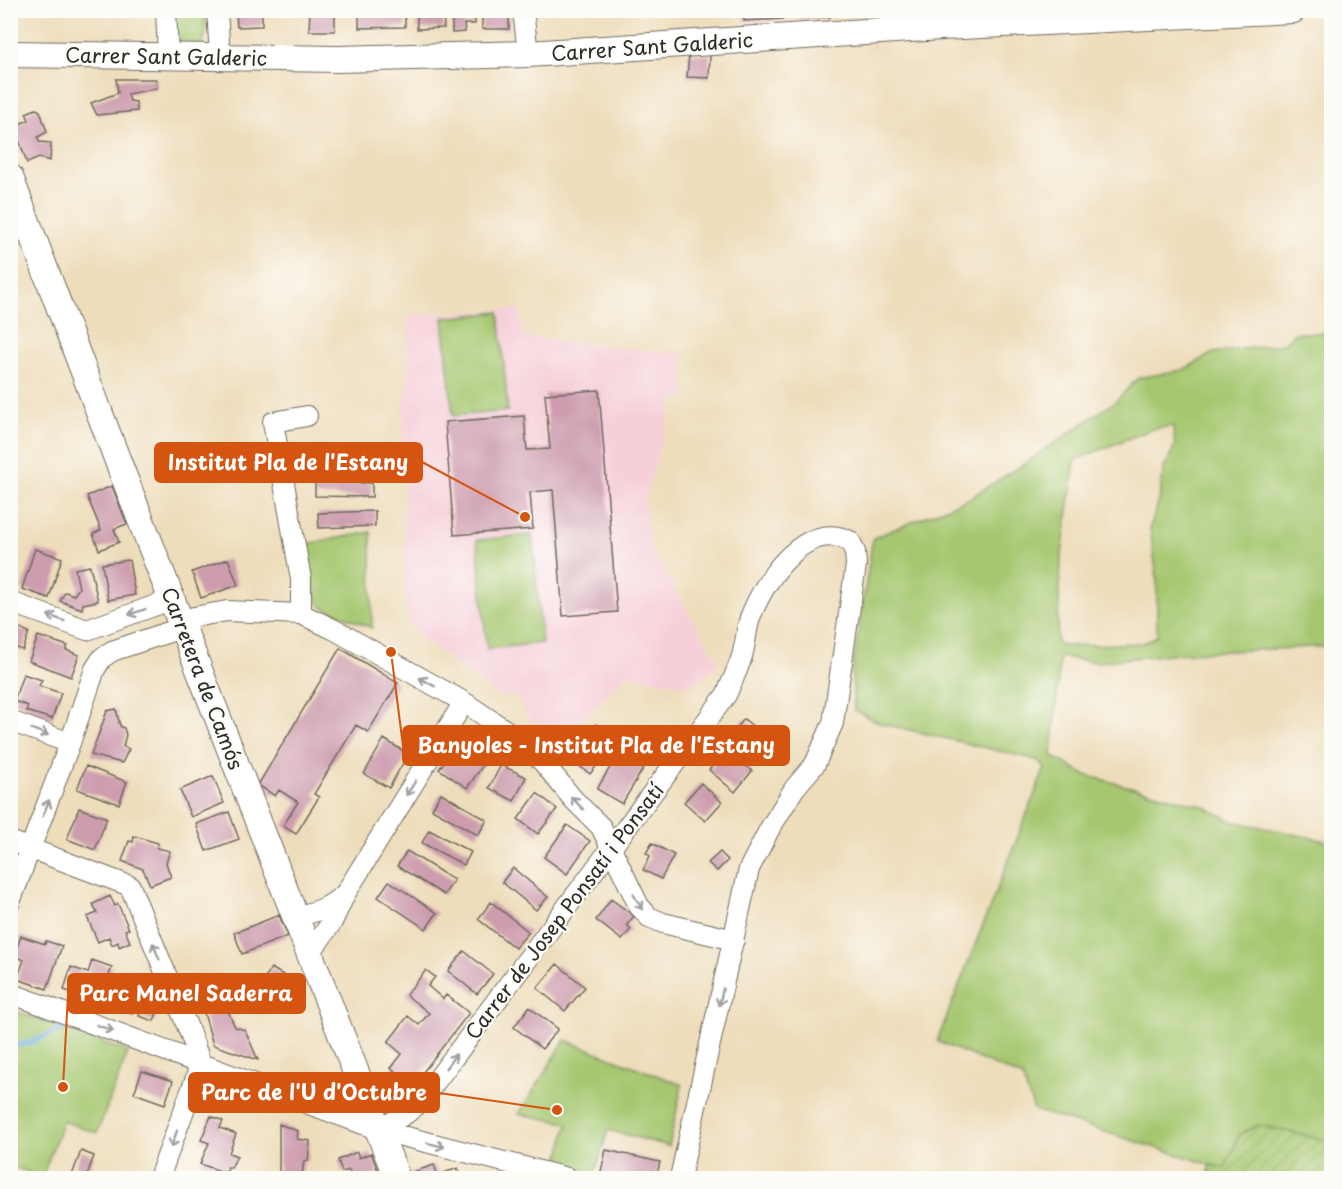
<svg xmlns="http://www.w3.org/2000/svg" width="1342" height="1189" font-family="'Playpen Sans',sans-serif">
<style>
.built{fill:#f6cfd9}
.green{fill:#a6c770;stroke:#68794e;stroke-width:1.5;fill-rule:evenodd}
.garden{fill:url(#garden-furrows);stroke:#68794e;stroke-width:1.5}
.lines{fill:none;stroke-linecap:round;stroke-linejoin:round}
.stream{stroke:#71aee3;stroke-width:5}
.building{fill:#cd9daf}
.minor-casing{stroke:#6f695d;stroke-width:22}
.tertiary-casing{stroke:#6f695d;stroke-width:28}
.minor{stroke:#fff;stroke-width:20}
.tertiary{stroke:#fff;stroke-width:26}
.oneway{stroke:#a0a0a0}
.labels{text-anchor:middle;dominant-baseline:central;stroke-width:4.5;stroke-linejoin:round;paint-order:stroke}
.street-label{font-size:20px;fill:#2b2b2b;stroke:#fdfcf7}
.leader{fill:none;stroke:#d5540f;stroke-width:2}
.callout-dot{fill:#d5540f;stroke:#fdfcf7;stroke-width:2}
.callout{fill:#d5540f;stroke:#d5540f;stroke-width:2}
.callout-label{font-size:21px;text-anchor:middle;font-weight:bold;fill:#fff}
</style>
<defs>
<pattern id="garden-furrows" width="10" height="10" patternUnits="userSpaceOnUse" patternTransform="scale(1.5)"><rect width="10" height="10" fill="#a6c770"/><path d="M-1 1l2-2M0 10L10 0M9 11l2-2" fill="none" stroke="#8fab61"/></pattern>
</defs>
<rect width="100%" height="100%" fill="#fdfcf7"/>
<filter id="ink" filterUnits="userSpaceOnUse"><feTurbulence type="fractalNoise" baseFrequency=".0167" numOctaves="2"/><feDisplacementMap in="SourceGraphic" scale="12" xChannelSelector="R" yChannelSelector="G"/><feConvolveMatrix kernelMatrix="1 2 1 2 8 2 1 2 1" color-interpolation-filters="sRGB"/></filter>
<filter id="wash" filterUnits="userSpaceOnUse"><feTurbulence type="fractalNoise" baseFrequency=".008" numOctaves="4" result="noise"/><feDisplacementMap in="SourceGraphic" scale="24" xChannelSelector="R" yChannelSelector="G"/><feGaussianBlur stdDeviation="1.35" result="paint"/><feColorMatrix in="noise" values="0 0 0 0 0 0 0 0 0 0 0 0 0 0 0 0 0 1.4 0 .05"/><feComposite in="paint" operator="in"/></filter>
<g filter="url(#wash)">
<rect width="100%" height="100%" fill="#edb"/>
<path class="built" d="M520 309 523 337 682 354 686 398 671 400 672 405 644 502 651 549 719 664 690 686 626 675 559 745 553 735 541 741 515 693 502 698 421 638 410 624 405 607 403 412 409 367 407 316Z"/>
<path class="green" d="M174 11H204C205 25 209 38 198 48L185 47 175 39Z
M499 312 508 411 453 416 443 318Z
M1295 333H1325L1331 335V646L1171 654 1096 662 1060 657 1052 756 1085 775 1203 806 1232 821 1331 842V1141L1301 1135H1239L1225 1169 1034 1110 1022 1077 937 1041 1045 768 1037 760 880 723 854 710 852 673 873 538 970 498 1024 464 1116 401 1138 378 1183 370 1213 353 1283 344ZM1173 426 1175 446 1164 468 1159 501 1150 527 1157 578V636L1143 643 1066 646 1057 643 1061 561 1075 460 1152 429Z
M371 532 372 628 322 607 317 601 306 544Z
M532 535 542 643 487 649 477 540Z
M10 1009 128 1052 97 1133 63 1121 42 1177 11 1166Z
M565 1040 682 1085 669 1146 608 1130 595 1173 558 1164 568 1123 519 1114Z"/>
<path class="garden" d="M1258 1125 1331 1141V1178H1208L1210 1165 1225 1168 1239 1135Z"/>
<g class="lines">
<path class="stream" d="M10 1047 32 1042 62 1029"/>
</g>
<g id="blocks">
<path class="building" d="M236 10H262V26L237 27Z
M310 10H335V31H309Z
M359 10H405V27L359 28Z
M417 10H443L444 28 417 29Z
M452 10H475V24H464L465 32 452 33Z
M482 10H509V29H482Z
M744 10H783V19L744 21Z
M796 10H830V17L796 18Z
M689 54 710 55 709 78 687 77Z
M116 79H156L157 88 128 94 130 101 136 102 137 111 97 115 91 103 118 93Z
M36 109 40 111 47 132 38 137 39 142 51 143 50 161 39 158 27 163 14 126 29 120 26 113Z
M599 390 617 612 563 616 553 490 530 492 533 529 454 535 445 422 524 416 527 450 550 449 545 394Z
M315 482 372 483V497L315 496Z
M112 486 127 524 114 529 119 542 99 550 93 534 101 530 87 496Z
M375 511V526L319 528 318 513Z
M35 549 62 558 49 598 22 589Z
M228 559 238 585 201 598 192 572Z
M129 560 135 595 108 600 102 564Z
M90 566 98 601 83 604 82 609 60 601 65 592 74 595 79 588 75 569Z
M10 625 29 632 23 650 13 647 11 654Z
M38 636 68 646 66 650 79 655 71 677 29 661Z
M340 648 398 683 368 732 356 725 314 794 319 797 296 834 283 826 298 802 279 790 275 796 258 785Z
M23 674 42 680 39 686 61 693 52 719 26 711 28 706 14 701Z
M116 709 120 726 124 728 126 735 123 746 129 749 122 763 91 755 107 711Z
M744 719 773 742 758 761 729 738Z
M596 724 617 741 590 774 569 758Z
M466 731 493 751 467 788 439 769Z
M384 739 408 754 389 788 364 774Z
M621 749 646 764 622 804 597 789Z
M726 749 752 771 735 792 709 770Z
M501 765 526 777 514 801 489 788Z
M86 766 127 782 119 804 77 789Z
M213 776 224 803 191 817 180 790Z
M701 783 722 802 705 821 684 802Z
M441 793 487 820 478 835 432 809Z
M537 793 557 809 538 834 518 819Z
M79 808 107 818 95 850 67 839Z
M229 812 239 839 206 851 196 824Z
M567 825 590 841 567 874 544 857Z
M429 830 471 852 464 865 422 843Z
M134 836 158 843 157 848 170 851 166 863 171 877 150 885 143 869 122 861 129 841 133 842Z
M652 843 674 855 661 879 643 870 650 856 646 853Z
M407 851 454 880 444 895 397 866Z
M720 852 728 860 717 871 708 863Z
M513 868 548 897 536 910 502 882Z
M389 881 437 913 426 929 378 897Z
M110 896 115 906 118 904 129 929 125 930 130 942 119 947 118 942 112 945 109 937 98 942 87 917 97 913 93 904Z
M611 899 634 916 627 925 631 929 622 940 596 920Z
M491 902 529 932 515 948 478 919Z
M279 915 288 936 242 954 234 933Z
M21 936 45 944 46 941 62 946 47 989 17 979 24 960 14 956Z
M464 951 493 974 477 994 448 971Z
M92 960 112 967 100 1002 64 990 71 967 88 973Z
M557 964 585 987 565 1011 537 988Z
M271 968 285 976 265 1010 251 1002Z
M426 970 435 977 428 986 443 999 446 995 469 1013 413 1085 391 1068 402 1054 388 1042 408 1016 419 1025 429 1013 406 995Z
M126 979 154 988 152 993 156 995 153 1002 160 1005 154 1021 139 1016 141 1010 134 1008 132 1014 115 1008Z
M225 1004 235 1027 245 1030 258 1060 213 1045 204 1013Z
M529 1007 558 1029 542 1049 514 1027Z
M142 1071 173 1081 165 1104 134 1093Z
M211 1116 223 1121 220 1128 236 1134 229 1153 237 1156 231 1168 228 1167 226 1173 200 1164 209 1143 201 1140Z
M279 1124 298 1131 297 1139 310 1141 308 1161H304L302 1175 295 1174V1178H279Z
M606 1150 660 1162 656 1178H613L600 1176Z
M81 1151 94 1156 86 1178H71Z
M357 1152 359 1158 371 1153 379 1173 364 1178H352L349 1170 342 1172 338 1160Z
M434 1165 438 1175 458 1168 460 1175 450 1178H412L410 1173Z"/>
</g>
</g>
<g filter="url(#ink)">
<use href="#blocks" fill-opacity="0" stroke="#6f695d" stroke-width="1.5"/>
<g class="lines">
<g class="minor-casing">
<path id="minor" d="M166 10 168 56
M217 10 220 56
M523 10 528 54
M10 602 87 630 173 599
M301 614V579L273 422 307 416
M181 621 194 617 227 611 301 614 333 629 464 702 514 736 542 761 573 799 601 827 639 906 649 917 663 923 734 940
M10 721 70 743
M10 841 130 886 190 1033 201 1064
M10 902 70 743 95 669 102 658 112 651 184 627
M296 916C318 912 328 908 345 894
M311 952 332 922 345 894 464 702
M10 993 379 1130 567 1178
M379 1130 407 1113 421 1101 726 695C732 682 738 669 742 656 746 643 746 628 751 615 766 579 805 519 850 541L855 552 856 565 833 723 815 764 794 789 769 830 749 869 680 1178
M159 1178 201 1064"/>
</g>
<g class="tertiary-casing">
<path id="tertiary" d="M10 54 338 59 528 54 941 27 1293 10
M10 177 119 464 397 1178"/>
</g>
<use href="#minor" class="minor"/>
<use href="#tertiary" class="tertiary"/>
</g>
<defs><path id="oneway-shaft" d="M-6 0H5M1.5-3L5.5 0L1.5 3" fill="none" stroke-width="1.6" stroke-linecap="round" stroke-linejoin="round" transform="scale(1.5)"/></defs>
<g class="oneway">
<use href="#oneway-shaft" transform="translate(137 612) rotate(161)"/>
<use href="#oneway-shaft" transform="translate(56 618) rotate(-160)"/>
<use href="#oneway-shaft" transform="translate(427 682) rotate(-151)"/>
<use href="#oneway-shaft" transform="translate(40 732) rotate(20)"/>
<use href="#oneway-shaft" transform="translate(411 788) rotate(122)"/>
<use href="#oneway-shaft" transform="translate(577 803) rotate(-134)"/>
<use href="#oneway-shaft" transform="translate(46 808) rotate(-69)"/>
<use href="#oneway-shaft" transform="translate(638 902) rotate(59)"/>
<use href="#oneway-shaft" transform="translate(156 951) rotate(-112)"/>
<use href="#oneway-shaft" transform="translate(721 997) rotate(103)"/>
<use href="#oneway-shaft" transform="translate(105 1028) rotate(21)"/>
<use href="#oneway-shaft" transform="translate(451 1061) rotate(-53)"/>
<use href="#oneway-shaft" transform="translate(174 1139) rotate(110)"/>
<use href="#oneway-shaft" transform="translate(436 1145) rotate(14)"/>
</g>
</g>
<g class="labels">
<g class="street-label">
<text transform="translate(652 46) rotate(-4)">Carrer Sant Galderic</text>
<text transform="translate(166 56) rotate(1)">Carrer Sant Galderic</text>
<text transform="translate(203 678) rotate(69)">Carretera de Camós</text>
<text transform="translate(564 911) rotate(-53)">Carrer de Josep Ponsatí i Ponsatí</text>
</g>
</g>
<path class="leader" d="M525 517L422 462M391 652L403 746M63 1087L68 994M557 1110L439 1093"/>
<g class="callout-dot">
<circle cx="525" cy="517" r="6"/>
<circle cx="391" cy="652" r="6"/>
<circle cx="63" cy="1087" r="6"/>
<circle cx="557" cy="1110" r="6"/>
</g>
<g class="callout">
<rect x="155" y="443" width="267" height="39" rx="6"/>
<rect x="403" y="726" width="386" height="39" rx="6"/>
<rect x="68" y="974" width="237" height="39" rx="6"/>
<rect x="189" y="1073" width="250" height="39" rx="6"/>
</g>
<g class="callout-label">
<text x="288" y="470">Institut Pla de l'Estany</text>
<text x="596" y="753">Banyoles - Institut Pla de l'Estany</text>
<text x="186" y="1001">Parc Manel Saderra</text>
<text x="314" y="1100">Parc de l'U d'Octubre</text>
</g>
<rect width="1342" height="1189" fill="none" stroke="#fdfcf7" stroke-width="36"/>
</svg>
